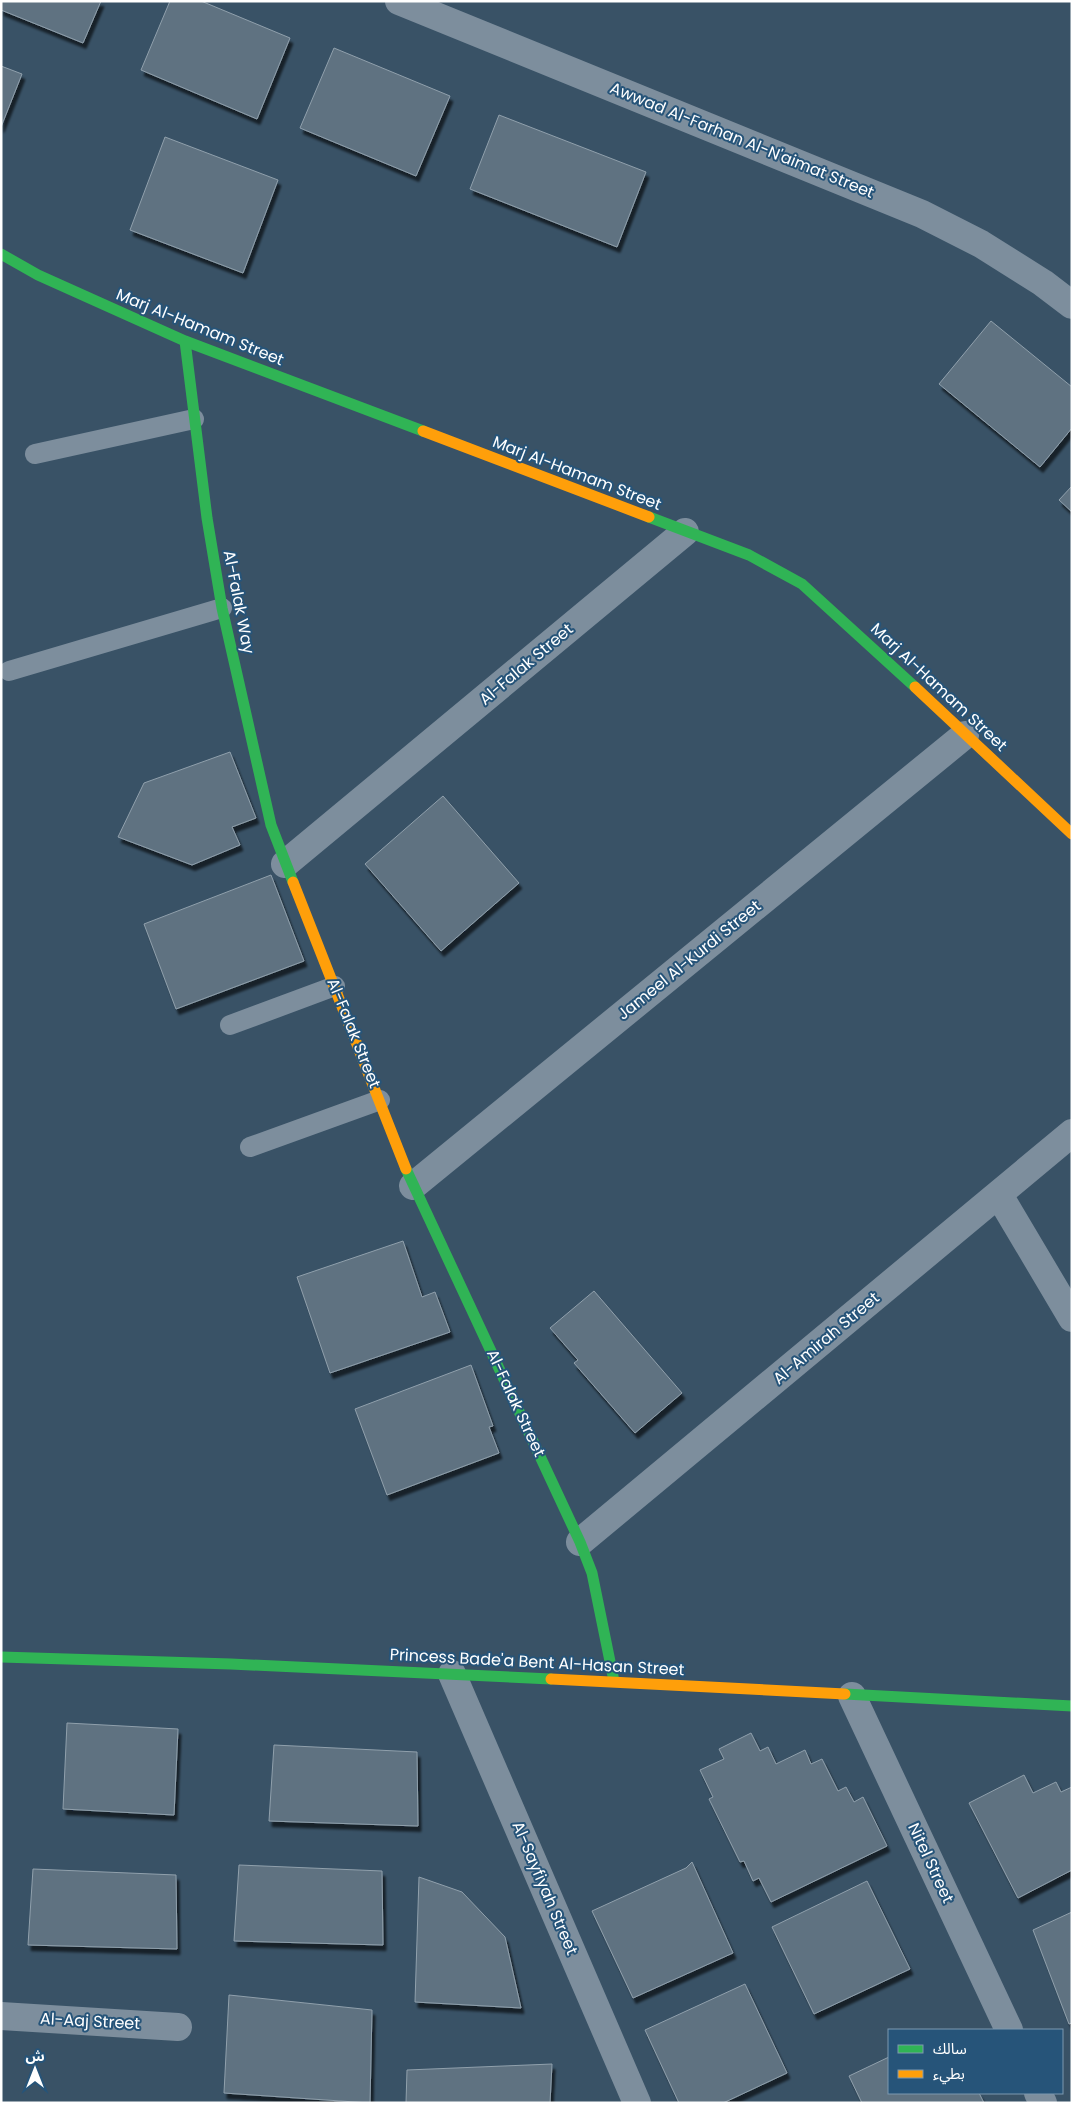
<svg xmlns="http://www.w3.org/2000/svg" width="1073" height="2104" font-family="Poppins,'Noto Sans Arabic',sans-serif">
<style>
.building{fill:#5f7281;stroke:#90a0ac;filter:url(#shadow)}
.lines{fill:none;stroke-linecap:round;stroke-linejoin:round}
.lane{stroke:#7d8e9d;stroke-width:20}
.street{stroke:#7d8e9d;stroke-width:28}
.fast{stroke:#30b455;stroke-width:11}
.slow{stroke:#ff9f0a;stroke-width:11}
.labels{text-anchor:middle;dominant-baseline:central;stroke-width:4;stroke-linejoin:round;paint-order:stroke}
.street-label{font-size:16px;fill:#fff;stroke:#265479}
</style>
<defs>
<filter id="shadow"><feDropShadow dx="3" dy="5.5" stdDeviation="1" flood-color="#0009"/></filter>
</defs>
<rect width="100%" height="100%" fill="#395266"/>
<path class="building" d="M1 1H101L83 43 1 10Z
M170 1H201L290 38 257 119 141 70Z
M334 48 450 96 416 176 300 128Z
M1 66 22 74 1 127Z
M499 115 646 172 617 247 470 189Z
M165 137 278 180 243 273 130 230Z
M991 321 1072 387V428L1040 467 939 384Z
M1072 486V512L1059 500Z
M230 752 256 818 232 827 240 845 192 865 118 837 144 783Z
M443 796 519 883 441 951 365 864Z
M271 875 304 961 176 1009 144 924Z
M403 1241 422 1297 435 1292 450 1332 330 1373 297 1277Z
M594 1291 682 1393 635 1433 574 1363 578 1360 550 1328Z
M471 1365 493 1426 489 1427 499 1453 387 1495 355 1409Z
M67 1723 178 1729 174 1815 63 1809Z
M751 1733 760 1751 768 1747 776 1764 805 1750 811 1764 822 1759 838 1791 846 1787 854 1802 863 1797 887 1846 771 1902 759 1878 753 1881 744 1861 740 1862 709 1799 713 1797 700 1770 724 1759 719 1749Z
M274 1745 417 1752 418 1826 269 1821Z
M1024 1775 1033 1793 1056 1782 1061 1792 1072 1787V1870L1018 1898 969 1803Z
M692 1862 733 1953 633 1998 592 1911 686 1868Z
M239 1865 382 1871 383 1945 234 1941Z
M33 1869 176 1875 177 1949 28 1945Z
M419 1877 462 1892 505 1937 521 2008 415 2002Z
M867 1881 910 1969 814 2014 772 1927Z
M1072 1912V2023L1069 2024 1033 1930Z
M745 1984 787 2073 723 2103H679L645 2030Z
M229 1995 372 2010 370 2103 224 2093Z
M889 2057V2093H979L984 2103H862L849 2076Z
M552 2064 550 2103H406L407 2070Z"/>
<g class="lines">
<path class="lane" d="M35 454 194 419
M9 671 222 608
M230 1025 335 986
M250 1147 380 1100"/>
<path class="street" d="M399 1 922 214 981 244 1043 283 1072 305
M285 864 685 532
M413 1186 965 735
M999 1195 1072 1318
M580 1542 1072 1133
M452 1674 637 2103
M852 1696 1009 2030
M1 2016 178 2027
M1038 2093 1043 2103"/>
<path class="fast" d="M1 254 38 275 185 341 423 431
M185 341 207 518 222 608 271 825 293 882
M649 517 749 555 802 584 915 687
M406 1169 580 1542 592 1573 614 1681
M1 1657 231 1664 551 1679
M845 1694 1072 1706"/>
<path class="slow" d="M423 431 649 517
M915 687 1072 834
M293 882 406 1169
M551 1679 845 1694"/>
</g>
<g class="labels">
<g class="street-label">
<text transform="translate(742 140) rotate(22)">Awwad Al-Farhan Al-N'aimat Street</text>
<text transform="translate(200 327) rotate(22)">Marj Al-Hamam Street</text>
<text transform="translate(577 473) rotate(21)">Marj Al-Hamam Street</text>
<text transform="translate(239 602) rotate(79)">Al-Falak Way</text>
<text transform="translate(526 664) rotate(-40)">Al-Falak Street</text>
<text transform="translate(939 687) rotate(43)">Marj Al-Hamam Street</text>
<text transform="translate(689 960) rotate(-39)">Jameel Al-Kurdi Street</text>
<text transform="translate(354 1033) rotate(68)">Al-Falak Street</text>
<text transform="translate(826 1338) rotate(-40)">Al-Amirah Street</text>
<text transform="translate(516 1403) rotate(65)">Al-Falak Street</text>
<text transform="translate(537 1662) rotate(3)">Princess Bade'a Bent Al-Hasan Street</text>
<text transform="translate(931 1863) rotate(65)">Nitel Street</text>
<text transform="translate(545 1888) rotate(67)">Al-Sayfiyah Street</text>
<text transform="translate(90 2021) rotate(3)">Al-Aaj Street</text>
</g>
</g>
<rect width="1073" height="2104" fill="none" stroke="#ffffff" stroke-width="5"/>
<rect x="888" y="2029" width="175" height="65" fill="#265479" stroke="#7d98af"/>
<rect x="898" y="2045" width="25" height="8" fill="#30b455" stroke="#7d98af"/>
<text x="933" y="2054" font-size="15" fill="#ffffff">سالك</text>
<rect x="898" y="2070" width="25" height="8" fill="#ff9f0a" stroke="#7d98af"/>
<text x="933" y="2079" font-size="15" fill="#ffffff">بطيء</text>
<g transform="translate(35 2069)" stroke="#265479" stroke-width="4" paint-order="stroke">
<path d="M0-4L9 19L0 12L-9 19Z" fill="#ffffff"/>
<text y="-8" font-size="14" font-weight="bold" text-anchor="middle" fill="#ffffff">ش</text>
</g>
</svg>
